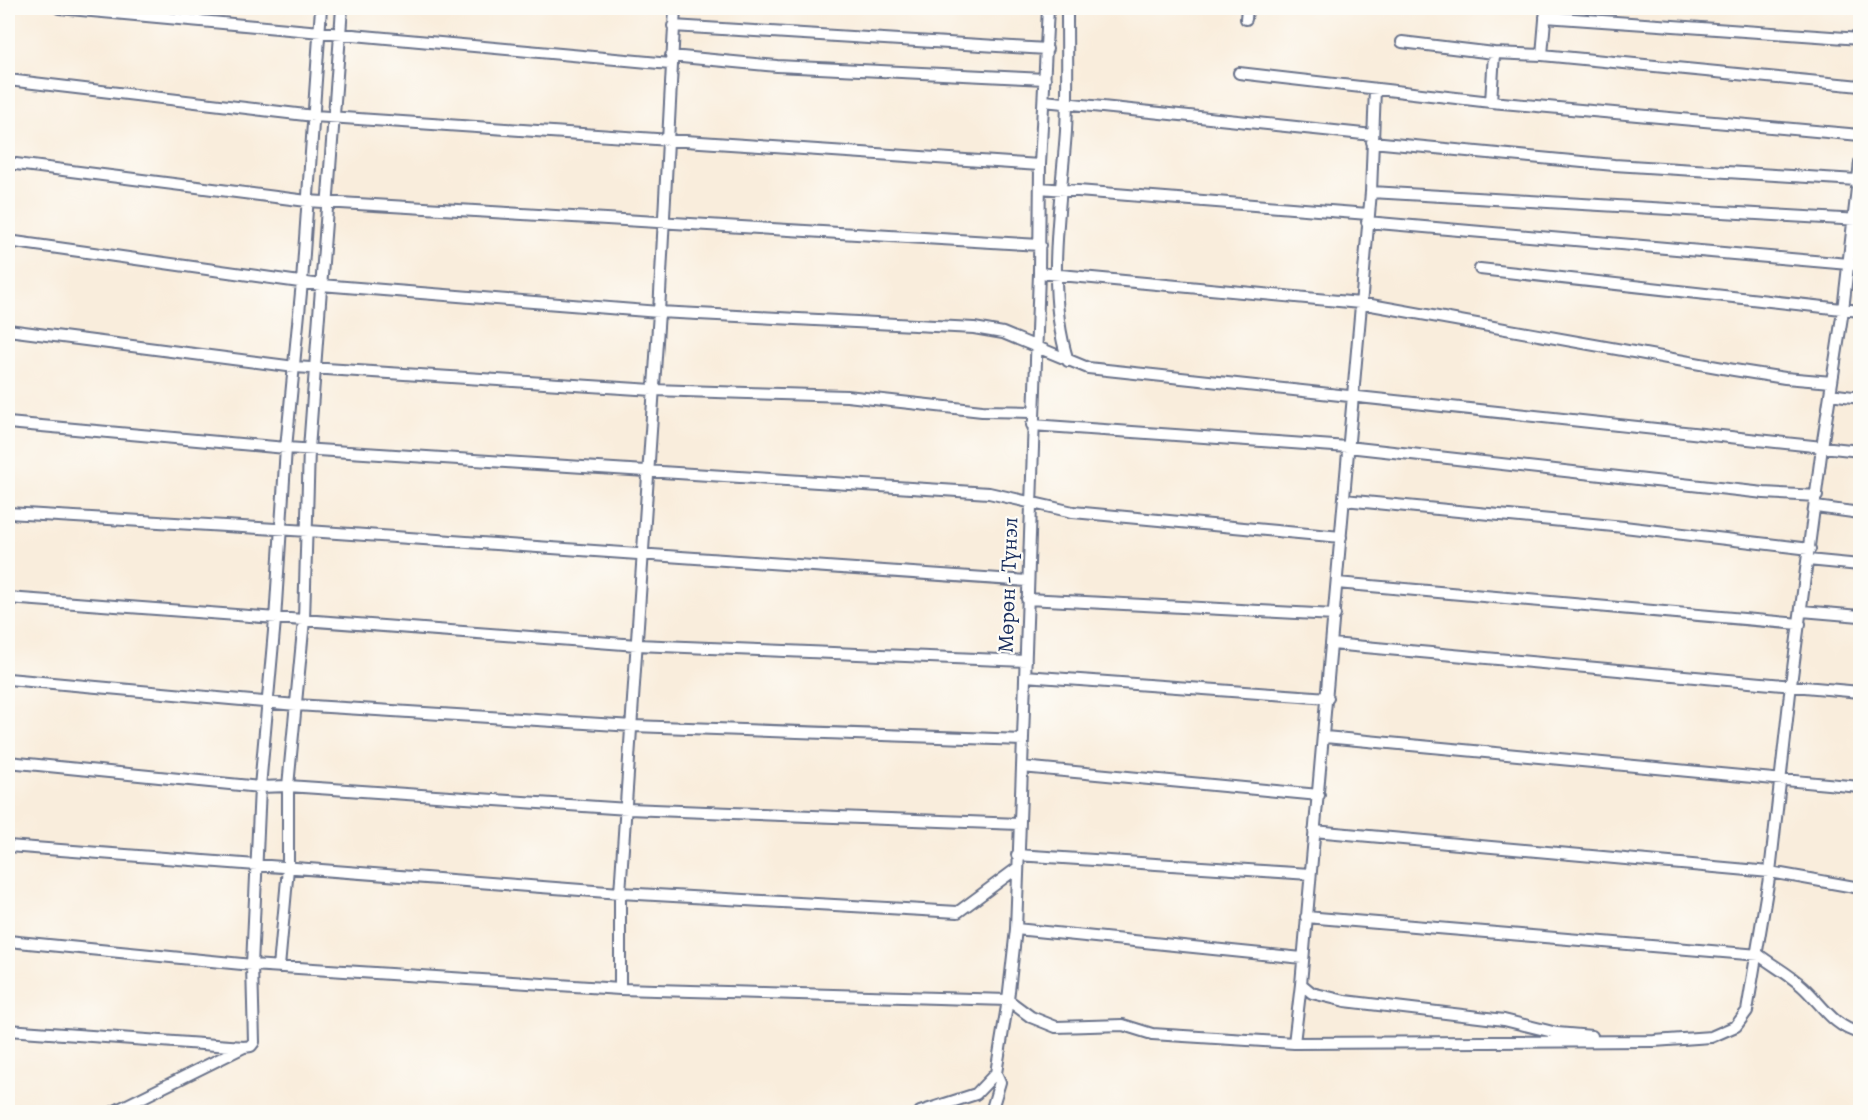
<svg xmlns="http://www.w3.org/2000/svg" width="1868" height="1120" font-family="Alegreya,serif">
<style>
.lines{fill:none;stroke-linecap:round;stroke-linejoin:round}
.minor-casing{stroke:#69728a;stroke-width:14}
.minor{stroke:#fff;stroke-width:10}
.labels{text-anchor:middle;dominant-baseline:central;stroke-width:4.5;stroke-linejoin:round;paint-order:stroke}
.street-label{font-size:22px;fill:#1b2f5e;stroke:#fdfcf7}
</style>
<rect width="100%" height="100%" fill="#fdfcf7"/>
<filter id="ink" filterUnits="userSpaceOnUse"><feTurbulence type="fractalNoise" baseFrequency=".0167" numOctaves="2"/><feDisplacementMap in="SourceGraphic" scale="12" xChannelSelector="R" yChannelSelector="G"/><feConvolveMatrix kernelMatrix="1 2 1 2 8 2 1 2 1" color-interpolation-filters="sRGB"/></filter>
<filter id="wash" filterUnits="userSpaceOnUse"><feTurbulence type="fractalNoise" baseFrequency=".008" numOctaves="4" result="noise"/><feDisplacementMap in="SourceGraphic" scale="24" xChannelSelector="R" yChannelSelector="G"/><feGaussianBlur stdDeviation="1.35" result="paint"/><feColorMatrix in="noise" values="0 0 0 0 0 0 0 0 0 0 0 0 0 0 0 0 0 1.4 0 .05"/><feComposite in="paint" operator="in"/></filter>
<g filter="url(#wash)">
<rect width="100%" height="100%" fill="#f9eddc"/>
</g>
<g filter="url(#ink)">
<g class="lines">
<g class="minor-casing">
<path id="minor" d="M59 8 670 64
M1067 8C1067 49 1068 90 1066 131 1061 205 1045 289 1068 361
M1545 17 1860 39
M1246 19 1247 8
M673 26 1047 49
M1402 42 1494 53 1542 55 1860 86
M1542 55 1546 8
M671 56 777 66 1045 79
M1239 73 1491 102 1860 135
M8 80 314 116 1040 165
M1375 89 1371 192 1301 984 1312 993 1345 1001 1504 1020 1557 1033 1592 1036
M1044 101 1373 135
M1491 102 1494 53
M1372 142 1614 165 1857 180
M8 163 307 201 1040 245
M1040 188 1368 214
M1371 192 1860 220
M1367 222 1860 265
M8 241 321 285 659 312 974 328 1003 333 1088 368 1860 451
M1480 269 1860 311
M1039 273 1360 303 1734 370 1785 378 1832 382
M8 330 295 367 653 390 847 396 982 411 1033 412
M1830 394 1860 398
M8 423 286 448 989 493 1073 512 1341 537
M1032 425 1348 447 1764 493 1817 496
M1344 500 1624 527 1810 549
M1816 507 1860 513
M8 513 308 531 1027 581
M1808 560 1860 565
M1337 583 1800 624
M8 598 637 645 1026 661
M1027 599 1335 615
M1802 611 1860 616
M1332 644 1860 692
M1025 676 1328 698
M8 679 296 705 633 726 1023 740
M1325 737 1860 787
M8 762 260 787 288 786 628 809 1019 824
M1022 767 1319 795
M1314 831 1770 872 1860 888
M8 846 620 893 958 912 1016 869
M1017 855 1310 874
M1306 917 1759 955C1772 965 1789 974 1802 986 1821 1003 1833 1027 1860 1033
M1016 929 1302 958
M8 941 252 965 620 989 1008 1000 1031 1017 1056 1027 1123 1025 1152 1034 1294 1043 1654 1041 1711 1037 1736 1026 1747 1011 1770 872 1791 684 1822 447 1843 310 1860 162
M279 967 288 868V786L304 620 309 449 342 8
M620 989V893L659 312 675 8
M8 1030 244 1047 251 1046 254 1042 252 965 260 787 275 620 286 448 302 282 321 8
M1294 1043 1301 984
M113 1112 244 1047
M920 1112 976 1094 996 1073 1008 1000 1016 929 1022 767 1039 273 1040 165 1048 8
M991 1112 1000 1082 996 1073"/>
</g>
<use href="#minor" class="minor"/>
</g>
</g>
<g class="labels">
<g class="street-label">
<text transform="translate(1008 585) rotate(-88)">Мөрөн - Түнэл</text>
</g>
</g>
<rect width="1868" height="1120" fill="none" stroke="#fdfcf7" stroke-width="30"/>
</svg>
